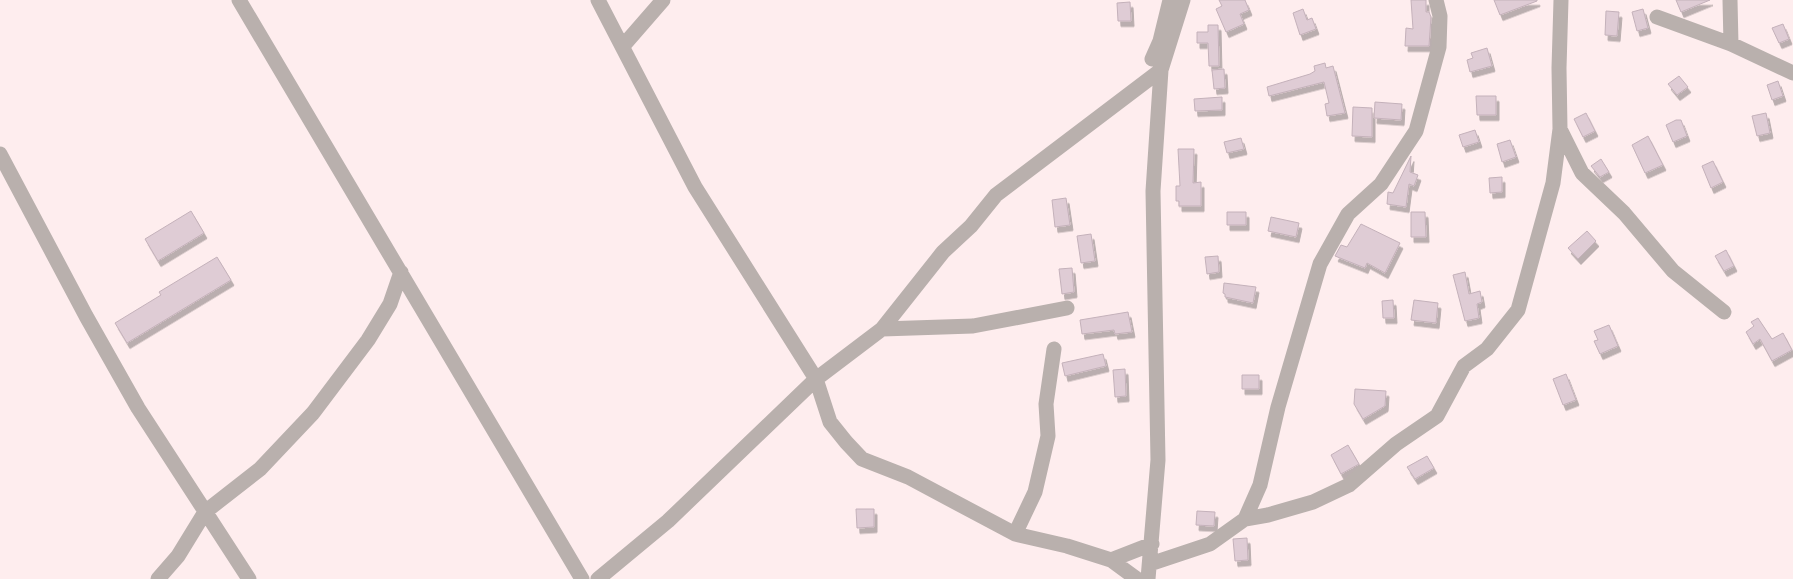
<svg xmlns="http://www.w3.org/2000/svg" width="1793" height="579" font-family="Commissioner,sans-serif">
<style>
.building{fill:#dfccd5;stroke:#c4b1ba;filter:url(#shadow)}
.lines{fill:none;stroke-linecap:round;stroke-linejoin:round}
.minor{stroke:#b9b0ad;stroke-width:15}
</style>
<defs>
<filter id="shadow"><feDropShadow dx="3" dy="5.5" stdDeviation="0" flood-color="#0004"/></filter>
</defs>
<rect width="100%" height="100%" fill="#feedee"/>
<path class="building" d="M1219 0H1245L1249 10 1240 14 1244 24 1226 32 1216 9 1222 6Z
M1411 0H1426V12H1429L1431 17 1429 46H1405L1406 28 1413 29Z
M1494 0H1537V1L1500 15Z
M1676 0H1710L1681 12Z
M1130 2 1131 21H1118L1117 3Z
M1303 9 1307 20 1312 18 1316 29 1300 35 1293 13Z
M1643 9 1648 28 1637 31 1632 12Z
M1606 11 1619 12 1617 36 1605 35Z
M1783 24 1789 39 1779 43 1772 28Z
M1208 25H1218L1219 66H1209L1208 43H1197V32H1208Z
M1487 48 1492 66 1470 72 1467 60 1473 58 1471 53Z
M1325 63 1326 68 1333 66 1345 113 1327 116 1325 104 1329 103 1324 82 1269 96 1267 87 1310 74 1315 71 1314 66Z
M1224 69 1225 88 1214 89 1212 70Z
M1679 76 1688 87 1677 95 1668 84Z
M1778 81 1783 96 1772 100 1767 85Z
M1476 96H1496V115H1477Z
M1222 97V110L1195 111 1194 99Z
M1375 102 1402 104 1401 120 1374 118Z
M1353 107 1372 108V137L1352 136Z
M1586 113 1595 131 1583 137 1574 119Z
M1766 113 1770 133 1757 136 1752 116Z
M1676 120H1681L1687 136 1673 142 1666 125Z
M1475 130 1479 142 1463 147 1459 135Z
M1648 136 1663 165 1645 173 1632 145Z
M1241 138 1244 149 1227 153 1224 142Z
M1510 140 1516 157 1502 162 1497 144Z
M1178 149H1194L1193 183 1201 182V206H1179V201H1176V186H1180Z
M1411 156 1410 172 1418 175 1414 186 1409 184 1406 207 1387 204 1388 192 1393 193Z
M1601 159 1609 172 1600 177 1591 166Z
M1713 161 1723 182 1711 188 1702 166Z
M1502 177V192L1490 193 1489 178Z
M1066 198 1070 225 1055 227 1052 200Z
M191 211 204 233 158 261 145 239Z
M1227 212H1246V225H1227Z
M1411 212H1425L1426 237H1411Z
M1271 217 1299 223 1296 237 1268 231Z
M1361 224 1400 243 1385 273 1367 263 1365 268 1335 256 1341 245 1347 247Z
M1587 231 1596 241 1578 259 1568 248Z
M1091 234 1095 261 1081 263 1077 236Z
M1726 250 1734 266 1724 271 1715 256Z
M1218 256 1219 272 1207 274 1205 257Z
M217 257 231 280 127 343 115 323 161 295 159 292Z
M1072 268 1074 292 1062 294 1059 269Z
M1465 272 1469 294 1480 291 1482 302 1477 304 1479 318 1465 321 1453 275Z
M1224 283 1256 287 1253 303 1225 297V294L1223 293Z
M1393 300 1394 318H1383L1382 301Z
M1414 300 1438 303 1436 323 1411 320Z
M1128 312 1132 332 1115 334 1114 330 1082 334 1080 320Z
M1758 318 1772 339 1783 333 1792 350 1772 361 1760 339 1753 344 1746 332 1754 326 1751 322Z
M1609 325 1618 346 1600 354 1594 341 1598 340 1594 331Z
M1103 354 1106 366 1065 376 1062 363Z
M1125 369 1126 396 1115 397 1113 370Z
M1566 374 1576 400 1563 405 1553 379Z
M1242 375H1259V389H1242Z
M1355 389 1386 391 1385 406 1363 419 1354 404Z
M1348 445 1359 464 1341 474 1331 455Z
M1427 456 1434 468 1415 479 1407 467Z
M856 509H874V527L857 528Z
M1197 511 1215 512 1214 526 1196 525Z
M1247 538 1248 560 1235 561 1233 539Z"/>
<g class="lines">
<path class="minor" d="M239 0 582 579
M598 0 695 187 816 379 830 422 846 442 862 459 908 477 1015 534 1067 546 1111 560 1137 579
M1657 17 1731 44 1730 0
M1731 44 1793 73
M623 46 663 0
M1152 59 1160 41 1170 0
M1560 129 1582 173 1624 213 1673 271 1724 312
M0 154 86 316 138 408 249 579
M882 329 973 326 1067 308
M1245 519 1268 515 1313 502 1349 485 1396 444 1437 416 1464 366 1487 349 1518 310 1553 183 1560 129 1559 68 1561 0
M1015 534 1035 492 1048 436 1046 404 1054 349
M1111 560 1152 544
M1150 564 1210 544 1245 519 1260 485 1278 407 1320 264 1348 214 1381 184 1416 131 1439 47 1440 16 1436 0
M158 579 178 556 205 512 260 469 313 413 368 340 390 304 401 272
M598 579 668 521 816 379 882 329 943 252 971 226 996 195 1161 70
M1148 579 1158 460 1153 191 1161 70 1183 0"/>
</g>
</svg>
